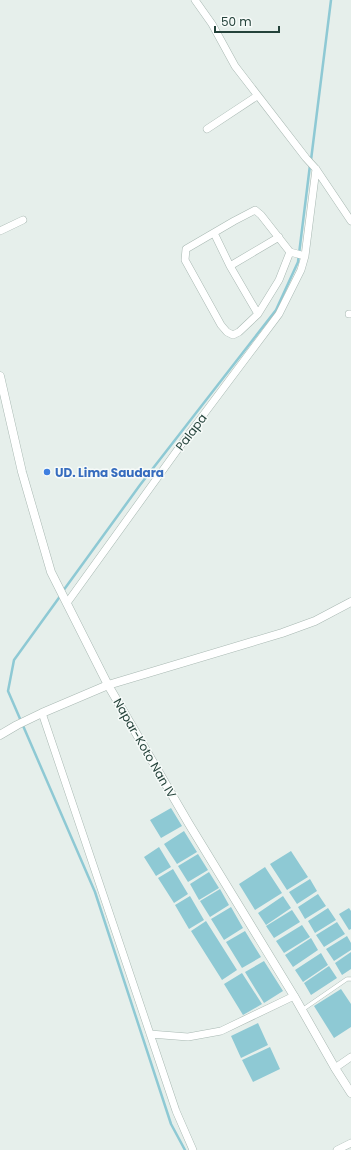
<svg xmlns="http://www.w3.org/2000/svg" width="351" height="1150" font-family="Poppins,sans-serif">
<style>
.water{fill:#8ec9d4}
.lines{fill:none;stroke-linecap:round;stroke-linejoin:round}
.stream{stroke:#8ec9d4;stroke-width:2.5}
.service-casing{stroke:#a8b8b2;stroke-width:4.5}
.minor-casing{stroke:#a8b8b2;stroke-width:8}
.tertiary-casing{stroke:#a8b8b2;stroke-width:9}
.service{stroke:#fff;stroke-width:3.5}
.minor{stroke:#fff;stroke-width:7}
.tertiary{stroke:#fff;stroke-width:8}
.shop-dot{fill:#3f7fe0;stroke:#f7fbf9;stroke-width:1.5}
.labels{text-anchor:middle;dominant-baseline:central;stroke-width:3;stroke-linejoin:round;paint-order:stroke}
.street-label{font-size:12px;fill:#24423a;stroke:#f7fbf9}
.shop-label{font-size:12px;font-weight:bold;fill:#366cbe;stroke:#f7fbf9;text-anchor:start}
</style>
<rect width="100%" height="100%" fill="#e6efeb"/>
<path class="water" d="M171 808 182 826 161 838 150 820Z
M184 831 197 852 177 864 164 844Z
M159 847 171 867 156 876 144 857Z
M291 851 308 877 287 890 270 864Z
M198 854 208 870 188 882 178 866Z
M265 867 282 893 255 910 239 884Z
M173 869 188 894 174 903 158 878Z
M209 872 219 888 199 900 190 884Z
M310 879 317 891 297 904 289 892Z
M220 889 229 905 210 917 200 901Z
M318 894 326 906 305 919 298 907Z
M190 896 204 920 189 929 175 905Z
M283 896 291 908 266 925 258 913Z
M231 907 243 928 224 940 211 919Z
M328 908 336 920 315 933 308 921Z
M349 908 351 911V929L349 930 339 914Z
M292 910 300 922 274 938 266 926Z
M206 921 237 970 222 980 191 931Z
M337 922 345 934 324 947 316 935Z
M302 925 310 937 284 953 276 941Z
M245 931 261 957 242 968 226 942Z
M347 936 351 943V950L334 961 326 949Z
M311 938 318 950 293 967 285 955Z
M351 952V969L342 975 335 963Z
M321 953 328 965 303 982 295 970Z
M264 961 283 991 264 1003 245 972Z
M329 966 337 978 311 995 304 983Z
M242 973 262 1004 243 1015 224 984Z
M341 989 351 1004V1027L334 1038 314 1006Z
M258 1023 268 1045 241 1058 231 1036Z
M270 1047 280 1069 253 1082 242 1060Z"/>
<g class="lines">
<path class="stream" d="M311 160 331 0
M63 591 140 485 276 310 298 262 310 165
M61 595 14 660 8 691 95 892 171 1124 185 1150"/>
<g class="service-casing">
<path id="service" d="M302 1010 347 979H351"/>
</g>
<g class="minor-casing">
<path id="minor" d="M195 0 212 24 235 66 306 158 316 169 351 221
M207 129 257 96
M0 231 23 220
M214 233 230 266 258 314 279 280 290 252
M230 266 279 237
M258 314 239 332 233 335 227 332 221 325 185 260 186 249 234 221 255 210 261 215 290 252 305 256
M349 314H351
M67 603 186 438 279 314 301 270 305 256 316 169
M42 713 176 1111 193 1150
M150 1034 188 1037 221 1031 294 996
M335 1068 351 1057
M337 1150 351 1143"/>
</g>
<g class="tertiary-casing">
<path id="tertiary" d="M0 376 22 472 51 572 108 685 189 824 294 996 335 1068 351 1093
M0 735 17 725 42 713 108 685 282 633 315 621 351 602"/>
</g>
<use href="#service" class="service"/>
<use href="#minor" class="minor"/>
<use href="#tertiary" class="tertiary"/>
</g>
<circle class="shop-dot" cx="47" cy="472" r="4"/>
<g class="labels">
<g class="street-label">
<text transform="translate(191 432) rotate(-53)">Palapa</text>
<text transform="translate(145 748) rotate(60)">Napar-Koto Nan IV</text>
</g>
<g class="shop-label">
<text x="55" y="472">UD. Lima Saudara</text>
</g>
</g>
<path d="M215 26v6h64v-6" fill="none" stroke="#24423a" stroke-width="2"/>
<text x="221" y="26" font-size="12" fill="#24423a" stroke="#f7fbf9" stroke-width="3" paint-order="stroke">50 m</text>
</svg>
